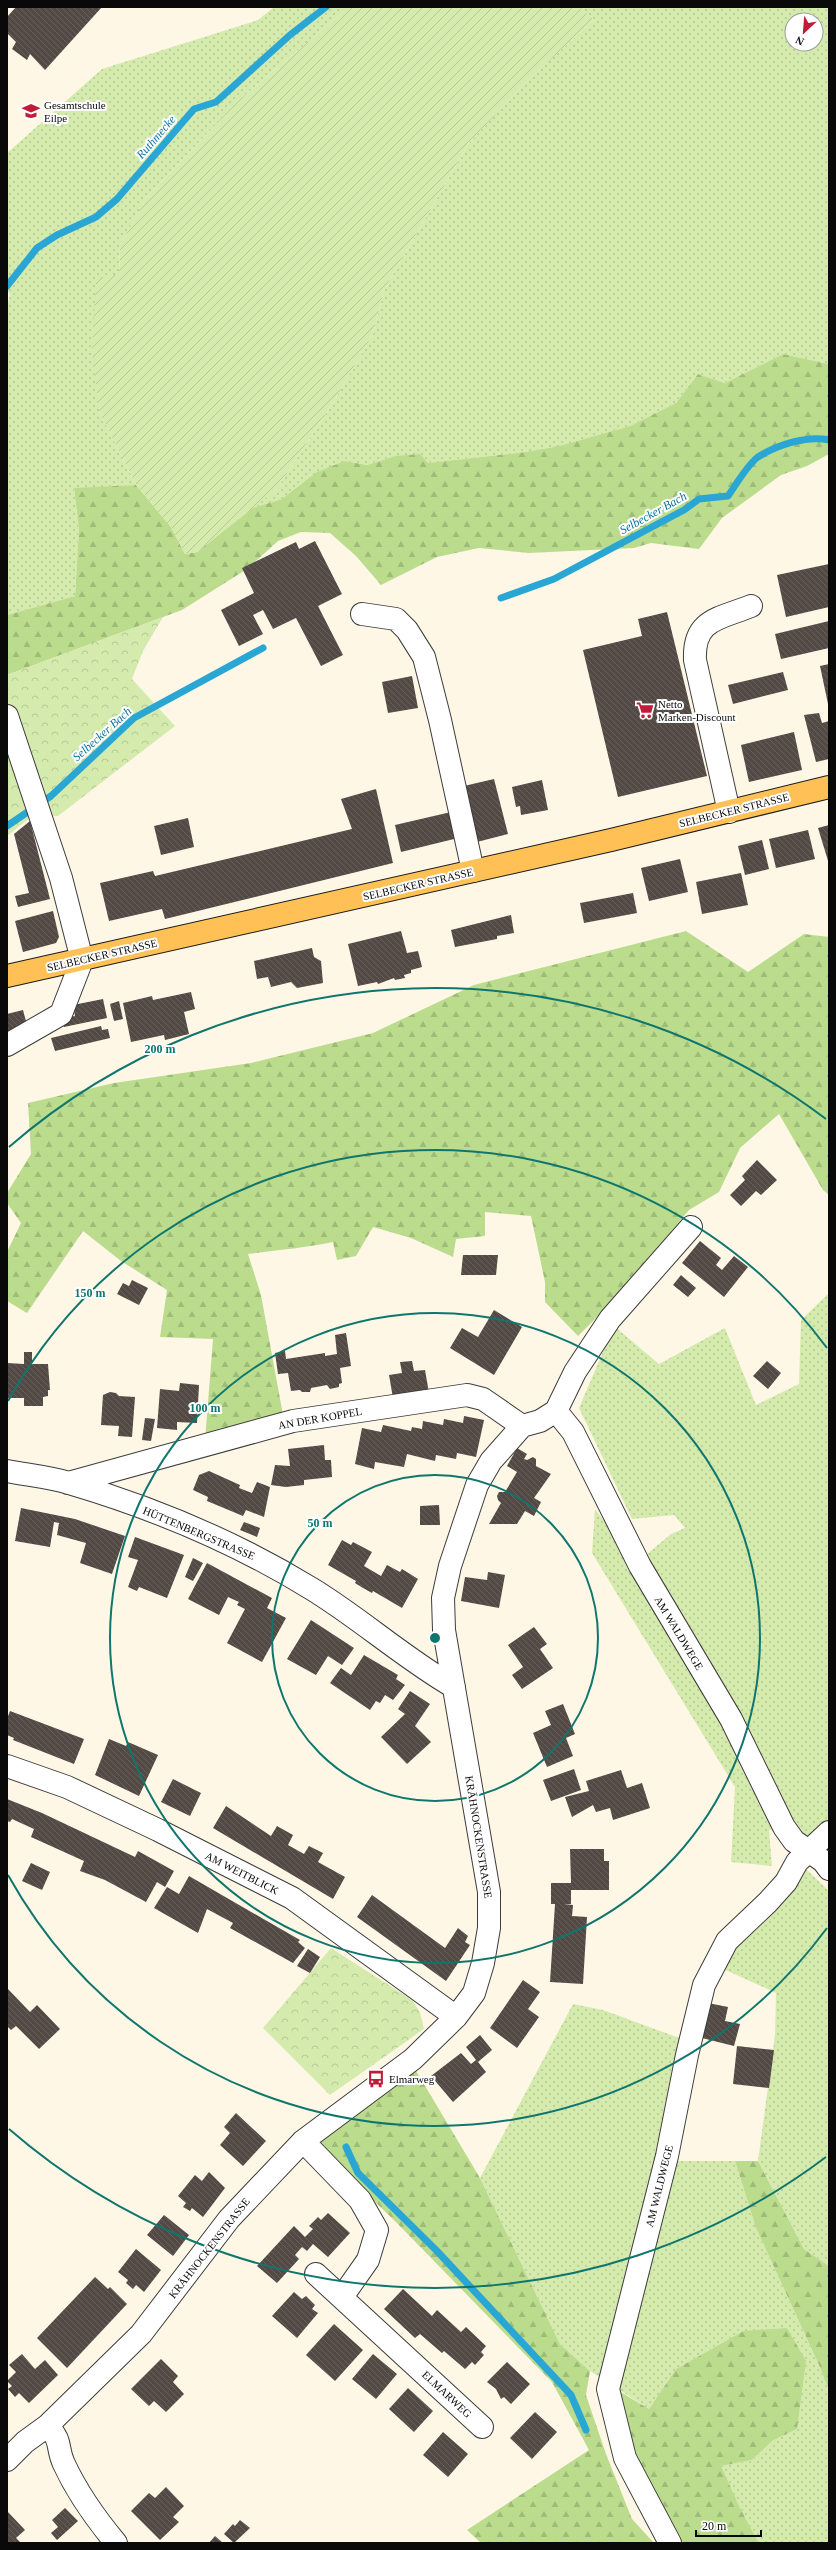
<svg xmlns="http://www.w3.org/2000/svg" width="836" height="2550" font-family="Georgia,serif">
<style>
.grass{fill:url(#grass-dots);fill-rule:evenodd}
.forest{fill:url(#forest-firs)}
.park{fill:url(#park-crowns)}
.garden{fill:url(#garden-furrows)}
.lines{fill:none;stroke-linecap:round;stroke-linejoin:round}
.stream{stroke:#2aa6d5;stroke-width:7}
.building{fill:url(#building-back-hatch)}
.minor-casing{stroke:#3c3c3c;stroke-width:24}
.major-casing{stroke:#1a1a1a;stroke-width:24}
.minor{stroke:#fff;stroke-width:22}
.major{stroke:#ffc056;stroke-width:22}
.ring{fill:none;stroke:#0f766e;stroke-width:2}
.labels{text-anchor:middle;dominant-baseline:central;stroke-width:4;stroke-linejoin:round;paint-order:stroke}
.poi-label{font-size:11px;fill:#090909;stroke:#fff;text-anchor:start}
.street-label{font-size:11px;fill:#090909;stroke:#fff}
.water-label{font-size:12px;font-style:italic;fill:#0e73a0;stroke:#fff}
.centre{fill:#0f766e;stroke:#fff;stroke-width:2}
.ring-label{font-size:12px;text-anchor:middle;font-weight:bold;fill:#0f766e;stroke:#fff;stroke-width:4;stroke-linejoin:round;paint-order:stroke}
</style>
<defs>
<pattern id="grass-dots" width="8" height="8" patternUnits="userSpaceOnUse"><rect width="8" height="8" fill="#d5ebae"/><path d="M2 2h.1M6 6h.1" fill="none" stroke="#b6c894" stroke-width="1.8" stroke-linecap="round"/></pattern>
<pattern id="forest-firs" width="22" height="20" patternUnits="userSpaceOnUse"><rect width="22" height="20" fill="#bbdc8d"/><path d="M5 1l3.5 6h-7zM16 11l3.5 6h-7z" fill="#9fbb78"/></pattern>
<pattern id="park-crowns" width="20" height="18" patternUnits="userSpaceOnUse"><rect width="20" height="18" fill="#d5ebae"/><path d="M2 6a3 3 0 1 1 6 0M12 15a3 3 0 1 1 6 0" fill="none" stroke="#b6c894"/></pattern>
<pattern id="garden-furrows" width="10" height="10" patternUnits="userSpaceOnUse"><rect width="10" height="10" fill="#d5ebae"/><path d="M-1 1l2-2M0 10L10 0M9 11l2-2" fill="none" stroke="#b6c894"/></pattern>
<pattern id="building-back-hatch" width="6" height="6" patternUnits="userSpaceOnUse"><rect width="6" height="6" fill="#534945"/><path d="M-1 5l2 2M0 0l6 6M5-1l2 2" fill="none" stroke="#675f5b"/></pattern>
</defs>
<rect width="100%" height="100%" fill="#fff7e6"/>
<path class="grass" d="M274 7H349L238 101 146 198 120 245 119 274 99 411 136 485 74 489 79 529 75 596 7 615V307L10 295 7 289V153L102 69 258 20Z
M580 7H829V364L783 354 725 383 698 374 676 403 630 426 559 446 525 452 428 463 395 456 367 465 345 461 282 499 252 508 276 490 331 406 373 334 384 290 469 143 526 82 594 20ZM792 20H816V44H792Z
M829 1293V1864L798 1827 769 1830 772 1866 731 1862 735 1787 592 1553 595 1509 622 1544 634 1565 671 1534 685 1528 674 1515 632 1519 579 1408 614 1326 659 1364 725 1328 756 1405 799 1384 801 1320Z
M806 1869 829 1891V2266L804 2249 758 2161 775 2035 776 1993 719 1967 745 1933 785 1899Z
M573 2004 603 2010 682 2039 672 2161H735L756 2228 819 2365 829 2391V2543H759L740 2508 720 2466 752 2460 772 2441 797 2429 743 2331 676 2369 649 2409 590 2371 560 2344 480 2178Z"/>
<path class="forest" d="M783 354 829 364V454L807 466 781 475 722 518 699 549 651 543 634 548 529 553 479 548 437 557 381 585 356 556 330 533 301 532 278 541 247 569 182 610 7 675V615L75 596 79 529 74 488 136 485 171 527 185 554 197 552 252 508 282 499 317 472 345 461 367 465 395 456 420 454 428 463 525 452 559 446 630 426 676 403 698 374 725 383Z
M686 931 748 972 804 934 829 937V1195L823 1190 779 1114 740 1148 719 1192 689 1210 611 1303 578 1336 545 1302V1282L531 1216 485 1212V1236L456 1239 453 1257 411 1238 373 1227 356 1256 337 1260 333 1242C305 1248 277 1250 248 1254L261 1295 283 1415 205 1440 213 1339 160 1337 167 1290 121 1261 83 1231 27 1313 7 1301V1252L21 1223 7 1203V1193L31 1154 28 1103 114 1083 251 1063 373 1033 474 985Z
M412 2064 480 2178 560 2344 590 2371 586 2395 606 2454 632 2519 654 2543H481L467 2530 589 2450 552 2382 394 2220 311 2141Z
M735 2161H758L804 2249 829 2266V2391L819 2365 756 2228Z
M787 2328 806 2361 797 2429 772 2441 752 2460 721 2466 740 2508 759 2543H681V2538L634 2459 614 2388 649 2409 676 2369 743 2331Z"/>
<path class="park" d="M163 617 143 651 132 679 175 726 58 816 31 817 7 836V675Z
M331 1948 412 2000 420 2012 424 2029 330 2095 263 2028Z"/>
<path class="garden" d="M349 7H580L594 20 526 82 469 143 384 290 373 334 331 406 276 490 197 552 185 554 171 527 136 485 99 411 92 353 96 279 119 274 120 245 146 198 238 101Z"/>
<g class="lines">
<path class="stream" d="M7 286 37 248 57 235 96 217 117 199 194 109 216 102 290 35 326 7
M501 598 554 579 684 510 699 499 728 496C735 486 748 464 758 457 777 445 807 435 829 440
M7 826 51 796 134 718 263 648
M346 2147 358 2173 437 2251 571 2395 586 2430"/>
</g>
<path class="building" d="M16 7H102L45 70 30 54 27 60 12 49 16 42 7 33V17Z
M315 541 342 594 318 606 343 655 321 666 296 618 273 629 263 610 253 615 263 634 239 646 221 610 254 593 242 568 296 542 299 549Z
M829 564V607L786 617 777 575Z
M667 612 707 776 618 797 583 650 642 636 638 619Z
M829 621V648L781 659 775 634Z
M829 664V703L828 704 820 666Z
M783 672 788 690 733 704 728 685Z
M412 676 418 708 388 713 382 682Z
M819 713 822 723 829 721V759L816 762 804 715Z
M794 732 802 770 749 782 741 745Z
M494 779 508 834 477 842 464 786Z
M542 780 548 810 521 815 520 806 516 807 512 787Z
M376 789 393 863 165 919 162 909 109 921 100 883 153 871 155 876 352 829 341 799Z
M451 812 458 838 401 852 395 825Z
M188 818 194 847 161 855 154 826Z
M30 821 50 899 18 907 15 896 29 893 14 834Z
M829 825V864L818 828Z
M808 830 815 859 776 868 769 839Z
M762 840 769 869 745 875 738 846Z
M680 859 688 892 649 901 641 868Z
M741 873 748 905 702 914 696 882Z
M633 893 637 913 584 923 580 903Z
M53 911 59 937 56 943 23 952 15 921Z
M511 915 514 933 497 936V939L455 947 451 930Z
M401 931 407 953 418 951 422 967 411 970V973L404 975 405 978 395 980 394 978 378 984 377 982 358 986 348 944Z
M312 948 314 957 321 961 323 983 297 988 291 982 271 987 268 977 257 979 254 961Z
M191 992 195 1009 184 1012 189 1034 165 1040 164 1035 131 1042 123 1003 152 996 153 1000Z
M103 999 107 1018 64 1027 62 1018 75 1016 73 1005Z
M119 1001 123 1019 114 1021 110 1004Z
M23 1010 28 1029 7 1042V1014Z
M101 1026 102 1030 108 1029 110 1038 55 1051 51 1038Z
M757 1160 777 1180 761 1195 756 1191 741 1206 730 1195 745 1180 742 1176Z
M700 1241 721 1258 716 1265 722 1270 734 1256 748 1267 724 1297 682 1263Z
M463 1255H498L496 1275H461Z
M681 1275 696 1288 688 1297 673 1285Z
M132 1280 148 1288 139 1305 117 1294 123 1283 129 1286Z
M494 1310 522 1327 494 1375 450 1348 462 1328 478 1337Z
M346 1333 351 1366 340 1368 342 1383 339 1384V1387L330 1389 327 1385 311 1388 310 1392H302L300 1390 291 1391 288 1373 278 1374 275 1353 285 1351 286 1359 325 1353V1356L337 1354 335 1335Z
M24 1352H32V1364H48L50 1390H48V1396L43 1397V1406H24V1398H7V1363L24 1364Z
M412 1361 414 1371 425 1370 429 1393 393 1398 389 1375 402 1373 400 1362Z
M767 1361 781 1373 768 1389 753 1376Z
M180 1383 199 1385 197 1423 177 1422V1430L157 1428 160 1389 179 1391Z
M110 1392 116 1393 119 1396 135 1397 132 1437 118 1436 119 1426 101 1425 103 1395Z
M464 1416 484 1420 476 1457 457 1453 456 1459 436 1455 435 1461 407 1454 404 1467 375 1462 374 1469 355 1464 362 1428 381 1432 383 1425 411 1431 412 1427 422 1429 423 1421 443 1425 444 1419 463 1423Z
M145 1418 155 1419 151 1441 142 1440Z
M324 1445 325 1460H331L332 1477 304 1480V1485L286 1487 271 1485 275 1465 290 1466 288 1449Z
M517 1448 527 1454 524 1459 527 1460 533 1457 536 1459V1466L551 1474 534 1498 541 1502 534 1516 525 1511 517 1524H489L501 1503 498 1500 497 1496 499 1492H505L517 1472 507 1466Z
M209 1471 240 1485 239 1488 252 1493 257 1482 270 1487 264 1517 246 1510 243 1516 207 1501 208 1497 193 1490 199 1475Z
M439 1505 440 1525H420V1506Z
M21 1508 75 1519 125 1536 112 1574 80 1563 86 1543 57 1535 59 1523 54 1522 50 1547 15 1541Z
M244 1522 260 1528 257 1537 240 1530Z
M135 1537 184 1555 167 1598 139 1587 137 1591 128 1587 138 1560 128 1557Z
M342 1540 351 1545 353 1542 372 1552 364 1566 381 1576 387 1565 400 1572 402 1569 418 1579 402 1608 373 1591 372 1593 363 1588 355 1583 356 1581 328 1565Z
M193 1558 203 1563 193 1581 185 1577Z
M207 1563 272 1598 267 1608 286 1618 262 1662 227 1643 245 1609 237 1605 239 1602 228 1597 219 1615 188 1599Z
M488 1572 505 1575 499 1608 461 1601 465 1577 487 1580Z
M311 1620 354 1648 342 1665 328 1656 316 1675 287 1659Z
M534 1627 547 1644 540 1649 553 1668 522 1689 512 1675 523 1667 508 1645Z
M364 1655 398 1675 396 1679 405 1685 393 1700 385 1695 380 1703 376 1701 370 1710 330 1683 341 1668 351 1675Z
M410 1691 430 1704 415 1726 431 1742 407 1764 381 1737 405 1714 398 1709Z
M563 1704 575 1734 566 1738 573 1756 547 1767 533 1733 551 1725 545 1711Z
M10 1711 84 1739 74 1764 13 1740 14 1738 7 1735V1719Z
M109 1739 126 1746 128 1742 158 1755 139 1796 95 1775Z
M574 1769 581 1790 551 1801 543 1780Z
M621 1770 627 1788 642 1783 650 1808 613 1820 610 1808 596 1812 593 1805 572 1817 565 1797 589 1791 586 1781Z
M173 1779 201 1793 190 1816 161 1802Z
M7 1799 42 1813 135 1857 138 1851 174 1871 165 1887 157 1882 146 1902 105 1880 80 1871 84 1861 31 1837 34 1829 12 1819 10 1822 7 1821Z
M226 1806 271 1836 277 1826 293 1835 288 1845 304 1854 309 1846 323 1853 318 1862 345 1877 333 1899 213 1828Z
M570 1849H604V1861H609V1890H571V1904H564L573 1905 572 1916 587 1917 583 1984 550 1982 555 1904H551V1883H571Z
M31 1863 50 1872 42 1890 22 1881Z
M189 1876 300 1940 298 1942 305 1948 293 1963 230 1928 233 1923 207 1909 198 1933 154 1908 167 1887 179 1894Z
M372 1895 445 1948 458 1928 468 1936 465 1942 470 1945 446 1981 357 1917Z
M308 1949 320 1957 310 1973 297 1966Z
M523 1980 540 1992 528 2009 539 2017 517 2048 490 2028Z
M7 1988 30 2012 37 2005 60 2029 39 2049 16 2026 11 2030 7 2026Z
M708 2003 728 2007 725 2021 740 2024 734 2046 702 2038Z
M480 2035 492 2050 478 2062 486 2072 453 2102 431 2076 461 2053 471 2064 476 2060 466 2047Z
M737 2046 774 2050 769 2088 733 2084Z
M236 2113 266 2141 243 2166 220 2145 230 2133 224 2127Z
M209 2172 225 2188 203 2217 192 2208 190 2211 183 2207 186 2203 178 2196 195 2175 202 2181Z
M328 2213 350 2233 328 2257 313 2244 307 2251 302 2247 295 2255 299 2259 277 2283 257 2266 294 2226 305 2237 313 2229 309 2226 318 2217 321 2220Z
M164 2215 189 2235 173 2256 147 2235Z
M136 2249 161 2270 144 2292 136 2285 133 2289 126 2283 128 2280 118 2272Z
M95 2277 108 2289 110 2287 127 2304 67 2368 37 2338Z
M403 2289 432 2316 437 2310 461 2332 466 2327 486 2346 481 2352 484 2355 475 2365 472 2362 465 2369 444 2351 442 2353 420 2334 415 2338 384 2309Z
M294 2292 302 2299 306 2296 315 2305 312 2309 318 2313 297 2338 272 2316Z
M334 2324 363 2350 335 2381 306 2355Z
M22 2354 35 2369 45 2360 58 2375 29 2403 19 2393 15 2397 8 2389 12 2386 7 2381 16 2372 9 2365Z
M373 2354 397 2374 376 2399 352 2379Z
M161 2359 178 2376 173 2382 184 2394 166 2412 154 2401 149 2406 131 2389Z
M507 2362 530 2384 511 2404 504 2397 501 2399 496 2389 487 2382Z
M408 2388 433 2411 414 2432 389 2409Z
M535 2412 557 2432 532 2459 510 2438Z
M443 2432 468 2454 448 2477 423 2455Z
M166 2487 184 2506 173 2517 179 2522 160 2540 131 2511 149 2493 155 2498Z
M65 2508 78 2521 57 2540 51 2533 58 2527 52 2520Z
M7 2511 25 2530 16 2538 21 2543H7Z
M240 2520 250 2528 234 2543 224 2534 233 2524 235 2526Z
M215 2536 223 2543H209Z"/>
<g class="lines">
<g class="minor-casing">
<path id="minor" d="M362 614 396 619 407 630 424 657 440 720 473 871
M7 716 61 878 82 960 61 1014 7 1045
M729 812 695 660C693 619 719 619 751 606
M556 1411 573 1432 640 1566 731 1719 784 1827 794 1841 823 1861 829 1869
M7 1471C27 1475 49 1477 69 1483 154 1508 237 1543 312 1589 361 1619 404 1658 454 1687
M68 1483 293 1421 467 1395 483 1399 522 1426
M7 1766 67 1787 158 1830 292 1898 456 2017
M303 2141 360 2200 377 2230 368 2260 342 2297
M316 2274 482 2427
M47 2426C63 2441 56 2447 64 2464 77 2492 96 2519 116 2543
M7 2460 25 2442 47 2426 141 2334 229 2219 303 2141 413 2059 456 2017 474 1993 483 1963 489 1928V1892L444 1630 443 1598 450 1566 477 1485 491 1461 522 1426 540 1421 556 1411 575 1372 610 1319 691 1227
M670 2543 625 2458 608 2389 667 2156 687 2055 704 1985 727 1941 768 1902 786 1882 797 1862 829 1832"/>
</g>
<g class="major-casing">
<path id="major" d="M7 976 611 840 829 787"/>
</g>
<use href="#minor" class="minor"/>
<use href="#major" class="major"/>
</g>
<g class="ring">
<circle cx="435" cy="1638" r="163"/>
<circle cx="435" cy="1638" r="325"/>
<path d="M827 1928A488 488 0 0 1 8 1875M8 1401A488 488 0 0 1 827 1348"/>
<path d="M826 2157A650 650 0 0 1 9 2129M9 1147A650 650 0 0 1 826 1119"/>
</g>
<defs>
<g id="school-bare" transform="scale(1.38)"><path d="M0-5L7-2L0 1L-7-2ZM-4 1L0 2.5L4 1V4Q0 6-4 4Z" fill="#c01b38" stroke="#fff" stroke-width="2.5" paint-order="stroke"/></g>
<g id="supermarket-bare" transform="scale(1.38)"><path d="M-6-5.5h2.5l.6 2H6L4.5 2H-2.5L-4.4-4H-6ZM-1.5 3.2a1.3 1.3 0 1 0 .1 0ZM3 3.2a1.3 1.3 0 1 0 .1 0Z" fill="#c01b38" stroke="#fff" stroke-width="2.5" paint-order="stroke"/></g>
<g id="bus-bare" transform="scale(1.38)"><path d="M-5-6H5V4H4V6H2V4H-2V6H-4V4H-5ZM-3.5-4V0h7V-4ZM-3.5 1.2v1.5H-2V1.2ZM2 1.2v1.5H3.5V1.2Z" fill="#c01b38" stroke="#fff" stroke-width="2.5" paint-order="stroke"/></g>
</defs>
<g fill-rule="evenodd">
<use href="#school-bare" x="31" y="111"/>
<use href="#supermarket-bare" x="645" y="710"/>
<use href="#bus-bare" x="376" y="2079"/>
</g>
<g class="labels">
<g class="poi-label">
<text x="44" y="105">Gesamtschule<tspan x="44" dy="13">Eilpe</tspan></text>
<text x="658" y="704">Netto<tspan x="658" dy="13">Marken-Discount</tspan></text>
<text x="389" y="2079">Elmarweg</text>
</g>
<g class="street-label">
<text transform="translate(734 810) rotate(-14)">SELBECKER STRASSE</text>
<text transform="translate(418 884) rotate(-13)">SELBECKER STRASSE</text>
<text transform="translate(102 955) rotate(-13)">SELBECKER STRASSE</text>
<text transform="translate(320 1418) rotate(-10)">AN DER KOPPEL</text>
<text transform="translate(199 1533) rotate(23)">HÜTTENBERGSTRASSE</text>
<text transform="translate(679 1633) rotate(59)">AM WALDWEGE</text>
<text transform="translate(479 1837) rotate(81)">KRÄHNOCKENSTRASSE</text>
<text transform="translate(242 1873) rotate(27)">AM WEITBLICK</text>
<text transform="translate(659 2186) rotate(-76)">AM WALDWEGE</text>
<text transform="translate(209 2248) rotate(-52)">KRÄHNOCKENSTRASSE</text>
<text transform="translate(447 2394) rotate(43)">ELMARWEG</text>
</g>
<g class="water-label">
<text transform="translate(156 137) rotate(-49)">Ruthmecke</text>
<text transform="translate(653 513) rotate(-29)">Selbecker Bach</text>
<text transform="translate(102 734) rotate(-42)">Selbecker Bach</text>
</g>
</g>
<circle cx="435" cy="1638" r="6" class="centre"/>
<g class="ring-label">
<text x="160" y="1053">200 m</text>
<text x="90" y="1297">150 m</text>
<text x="205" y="1412">100 m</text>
<text x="320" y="1527">50 m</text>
</g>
<rect width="836" height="2550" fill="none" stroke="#090909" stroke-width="16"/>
<g transform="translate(804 32) rotate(206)"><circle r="19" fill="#ffffff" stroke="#9d9d9d"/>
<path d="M0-3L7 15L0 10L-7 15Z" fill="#c01b38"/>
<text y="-6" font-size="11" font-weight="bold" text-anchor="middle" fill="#090909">N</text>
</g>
<path d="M696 2530v6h65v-6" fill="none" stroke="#090909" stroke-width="2"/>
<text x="702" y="2530" font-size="12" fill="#090909" stroke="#ffffff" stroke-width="3" paint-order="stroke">20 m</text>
</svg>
